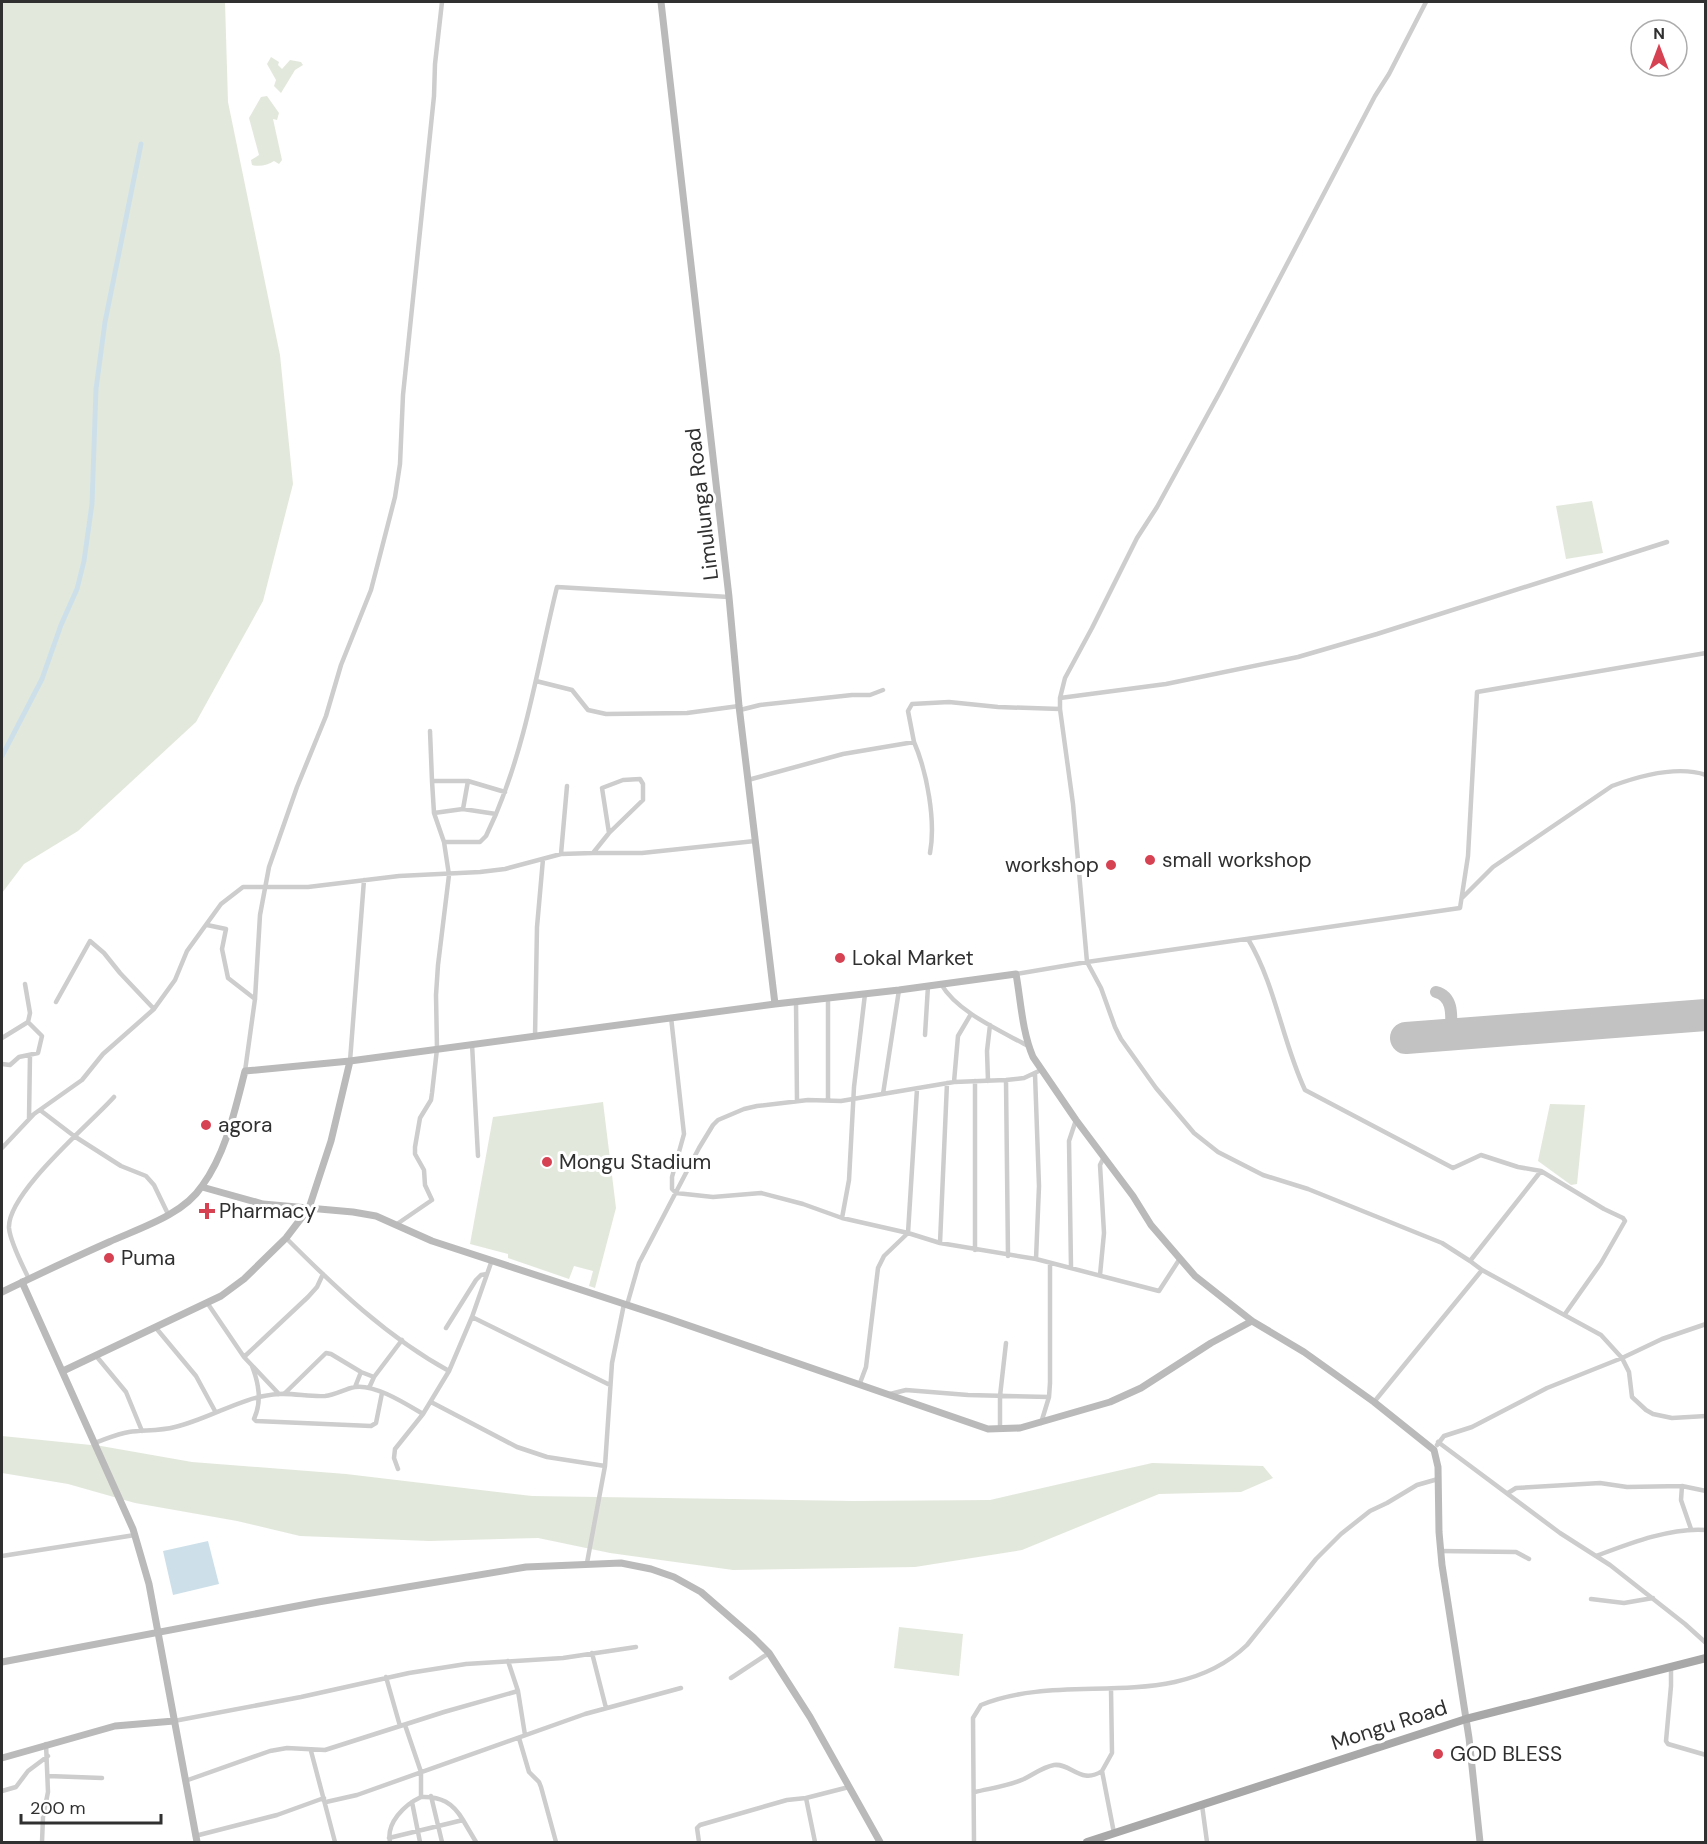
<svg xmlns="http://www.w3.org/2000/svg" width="1707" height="1844" font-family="'DM Sans',sans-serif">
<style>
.green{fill:#e3e8dc}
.water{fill:#cde0ea}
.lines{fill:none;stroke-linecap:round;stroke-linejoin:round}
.canal{stroke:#cde0ea;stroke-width:5}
.taxiway{stroke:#c2c2c2;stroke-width:12}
.runway{stroke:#c2c2c2;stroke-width:32}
.street{stroke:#cdcdcd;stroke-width:4.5}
.secondary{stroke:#bababa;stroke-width:7}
.primary{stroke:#a8a8a8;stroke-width:8}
.poi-dot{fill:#d74253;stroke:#fff;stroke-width:2}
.labels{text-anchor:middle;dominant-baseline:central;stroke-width:6;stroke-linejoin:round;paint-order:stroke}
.street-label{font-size:21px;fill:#303030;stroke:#fff}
.poi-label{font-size:21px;fill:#303030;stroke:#fff;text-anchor:start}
</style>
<rect width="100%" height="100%" fill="#fff"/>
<path class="green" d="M2 2H225L228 102 280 355 293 484 263 601 196 722 78 831 24 864 2 893Z
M271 57 279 62 278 65 282 69 290 60 301 62 303 65 295 70 281 93 274 86 276 80 267 64Z
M267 96 279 113 277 120 273 119 282 160 279 164 274 161C268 165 260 167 252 165L251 160 259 155 249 118 261 97Z
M1592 501 1603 553 1566 559 1556 506Z
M603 1102 616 1208 595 1288 589 1286 593 1271 574 1266 569 1279 508 1258V1254L470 1244 493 1117Z
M1550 1104 1585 1105 1577 1184 1571 1185 1538 1161Z
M2 1436 101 1446 192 1462 346 1474 532 1496 853 1501 990 1500 1152 1463 1263 1466 1273 1478 1241 1492 1159 1494 1022 1550 915 1567 733 1570 610 1553 538 1538 429 1541 300 1536 237 1521 135 1503 68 1484 2 1473Z
M899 1627 963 1634 959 1676 894 1668Z"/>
<path class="water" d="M208 1541 219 1584 173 1595 163 1551Z"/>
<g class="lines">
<path class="canal" d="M2 756 42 679 61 625 77 589 84 561 92 504 96 389 105 322 141 144"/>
<path class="taxiway" d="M1436 992C1455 997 1451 1019 1451 1035"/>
<path class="runway" d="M1406 1038 1706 1015"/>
<path class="street" d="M1426 2 1389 74 1375 96 1221 390 1157 507 1137 538 1092 628 1065 678 1060 698V709L1073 804 1087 962 1101 988 1115 1027 1121 1039 1156 1088 1194 1133 1218 1152 1263 1175 1308 1189 1442 1243 1470 1261
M536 681 572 690 588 710 606 714 687 713 739 706
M1060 698 1166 684 1298 657 1377 634 1667 542
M740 710 760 705 852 695H870L883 690
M430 731 432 781H468L505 792
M914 742 908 711 912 704 949 702 998 707 1060 709
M748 780 843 754 914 742C927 772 936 821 930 853
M432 781 434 813
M463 809 468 781
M496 814C527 740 538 664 557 587L729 597
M594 853H642L755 841
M561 854 567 786
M1462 898 1493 867 1612 786C1639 776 1677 765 1706 775
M207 925 226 929 222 949 228 978 255 999
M1248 939C1276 986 1282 1041 1305 1090L1453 1168 1481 1155 1518 1167 1541 1171
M1016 974 1087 962 1460 908 1468 856 1477 692 1706 653
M941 984C957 1012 1001 1031 1028 1046
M796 1001 797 1101
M56 1002 90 941 104 953 120 973 154 1009
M671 1017 684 1134 672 1177V1189L676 1193 713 1197 761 1193 803 1204 842 1218 908 1233 940 1243 1036 1259 1159 1291 1179 1260
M925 1035 928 986
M535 1037 537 927 543 859
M2 1038 28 1022 30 1013 25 984
M472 1044 478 1156
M350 1061 364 880
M2 1064 10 1065 19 1057 38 1053 42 1036 28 1022
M245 1071 255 999 260 915 269 867 297 787 326 716 341 665 371 590 395 497 400 464 403 395 434 96 435 64 442 2
M1035 1074 1039 1186 1036 1259
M1006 1080 1008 1256
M988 1081 987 1051 990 1025
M954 1082 958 1036 971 1014
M883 1094 899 990
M828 1100V998
M40 1110 74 1136 121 1166 146 1176 154 1185 168 1214
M29 1119 30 1055
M2 1148 34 1114 82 1080 103 1054 154 1009 175 980 187 951 221 904 243 887H308L399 876 480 872 505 869 561 854 593 853 609 833 643 800V784L640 779 623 780 602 788 609 833
M842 1218 849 1180 854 1087 865 994
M397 1224 432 1200 425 1185 424 1170 415 1154V1147L420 1118 431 1100 432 1093 437 1049 436 995 438 965 449 875 444 842 434 813 463 809 496 814 486 836 480 842H444
M286 1238C336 1288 387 1337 449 1371
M940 1243 947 1083
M975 1250V1081
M1071 1267 1069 1141 1076 1120
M1482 1270 1470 1261 1541 1171 1604 1209 1623 1218 1625 1221 1601 1263 1565 1314
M1100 1275 1104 1233 1100 1165 1104 1157
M29 1279C23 1267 10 1240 9 1228 7 1193 91 1123 114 1097
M208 1304 244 1357 279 1394
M627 1305 639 1263 699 1148 713 1125 718 1120 744 1109 757 1106 808 1100 841 1101 954 1082 1006 1080 1024 1078 1041 1070
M472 1317 610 1385
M156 1328 196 1376 215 1411
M446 1328 476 1280 481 1275 487 1274
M97 1357 126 1392 142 1431
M244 1357 308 1297 317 1287 323 1274
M252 1366C259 1384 262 1401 254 1419L256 1421 371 1426 376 1423 382 1393
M860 1383 866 1367 878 1268 884 1256 908 1233 917 1089
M355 1387 361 1372
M369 1388 374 1377 402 1340
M284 1394 326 1353 331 1354 361 1372 374 1377
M890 1394 906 1390 968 1395 1049 1397
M431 1402 517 1447 547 1457 605 1466
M1374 1402 1482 1270 1601 1335 1622 1358 1629 1372 1632 1397 1646 1410 1653 1414 1672 1418 1706 1416
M1041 1423 1049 1397 1050 1383V1263
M1000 1429V1396L1006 1343
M1438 1442 1560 1533 1610 1565 1685 1624 1706 1643
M94 1443C106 1439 117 1434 129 1432 144 1430 160 1431 175 1427 210 1419 242 1396 279 1394 294 1393 310 1397 325 1396 336 1395 344 1389 355 1387 375 1384 406 1404 423 1414
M1437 1445 1444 1436 1472 1427 1547 1388 1622 1358 1662 1339 1706 1324
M398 1469 394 1458 395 1449 423 1414 449 1371 472 1317 492 1260
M1682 1486 1681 1500 1691 1529
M1508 1493 1516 1488 1600 1483 1627 1487 1682 1486 1706 1491
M1440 1551 1516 1552 1529 1559
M2 1556 135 1535
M1596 1556C1628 1544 1671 1527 1706 1530
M587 1563 605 1466 612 1363 624 1304
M1591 1599 1624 1603 1653 1598
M592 1653 606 1708
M508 1661 518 1691 525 1735
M1671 1666V1686L1666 1741 1668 1744 1706 1755
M386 1677 400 1726
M731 1678 769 1653
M1111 1689 1112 1753 1102 1771 1114 1833
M174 1721 301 1697 409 1673 466 1664 563 1658 636 1647
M519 1738 529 1772 539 1782 541 1787 556 1842
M311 1751 335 1842
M48 1776 102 1778
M185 1781 270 1751 287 1748 325 1750 444 1712 518 1691
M2 1791 16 1787 28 1771 48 1756
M975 1792C992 1788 1008 1786 1024 1779 1034 1774 1043 1767 1054 1765 1071 1763 1081 1785 1102 1771
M431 1796 442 1842
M421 1797C441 1796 453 1803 463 1820
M326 1802 357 1795 585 1714 681 1688
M412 1802 420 1842
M1202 1805 1207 1842
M195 1836 277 1815 324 1798
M389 1838 463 1820 476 1842
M42 1842 43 1817 48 1792 46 1744
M390 1842C386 1823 404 1805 421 1797V1772L405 1725
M699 1842 697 1828 700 1825 787 1800 806 1798
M815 1842 806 1798 849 1787
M974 1842 973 1718 981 1705C1066 1670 1174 1715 1247 1645L1316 1559 1341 1534 1370 1511 1387 1503 1417 1485 1438 1479"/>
<path class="secondary" d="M661 2 729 597 739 706 775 1004
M202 1187 263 1204 353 1212 376 1216 432 1241 667 1318 988 1429 1020 1428 1110 1402 1141 1388 1211 1343 1252 1321
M22 1282 133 1529 149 1584 197 1842
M2 1292C37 1275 73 1258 109 1242 140 1228 183 1215 202 1186 226 1153 235 1110 245 1071L350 1061 775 1004 899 990 1016 974C1021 1002 1022 1031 1033 1057L1076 1120 1133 1196 1151 1225 1195 1276 1252 1321 1304 1352 1374 1402 1434 1450 1438 1467 1439 1532 1442 1565 1469 1738 1480 1842
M63 1371 221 1296 244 1279 286 1238 309 1208 331 1141 350 1061
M2 1662 318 1602 526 1567 621 1563 651 1569 674 1577 701 1592 754 1638 769 1653 810 1717 880 1842
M2 1758 115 1726 174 1721"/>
<path class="primary" d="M1087 1842 1466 1719 1706 1658"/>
</g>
<g class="poi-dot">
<circle cx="1150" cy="860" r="6"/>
<circle cx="1111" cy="865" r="6"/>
<circle cx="840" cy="958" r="6"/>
<circle cx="206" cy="1125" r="6"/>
<circle cx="547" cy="1162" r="6"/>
<path d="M204 1202h6v6h6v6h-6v6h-6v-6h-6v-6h6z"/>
<circle cx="109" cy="1258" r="6"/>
<circle cx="1438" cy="1754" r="6"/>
</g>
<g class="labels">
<g class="street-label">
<text transform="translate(702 504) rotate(-97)">Limulunga Road</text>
<text transform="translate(1389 1725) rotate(-18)">Mongu Road</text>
</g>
<g class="poi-label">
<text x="1162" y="860">small workshop</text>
<text x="1099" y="865" text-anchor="end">workshop</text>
<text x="852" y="958">Lokal Market</text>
<text x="218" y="1125">agora</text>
<text x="559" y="1162">Mongu Stadium</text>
<text x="219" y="1211">Pharmacy</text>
<text x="121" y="1258">Puma</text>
<text x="1450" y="1754">GOD BLESS</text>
</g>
</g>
<rect width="1707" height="1844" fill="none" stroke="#303030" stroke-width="6"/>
<g transform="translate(1659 48)"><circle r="28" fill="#ffffff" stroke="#acacac" stroke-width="1.5"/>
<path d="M0-4.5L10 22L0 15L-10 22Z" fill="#d74253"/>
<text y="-9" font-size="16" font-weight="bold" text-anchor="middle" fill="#303030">N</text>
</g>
<path d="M21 1814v9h140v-9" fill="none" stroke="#303030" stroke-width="3"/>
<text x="30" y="1814" font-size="18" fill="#303030" stroke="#ffffff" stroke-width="4.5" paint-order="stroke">200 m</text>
</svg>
